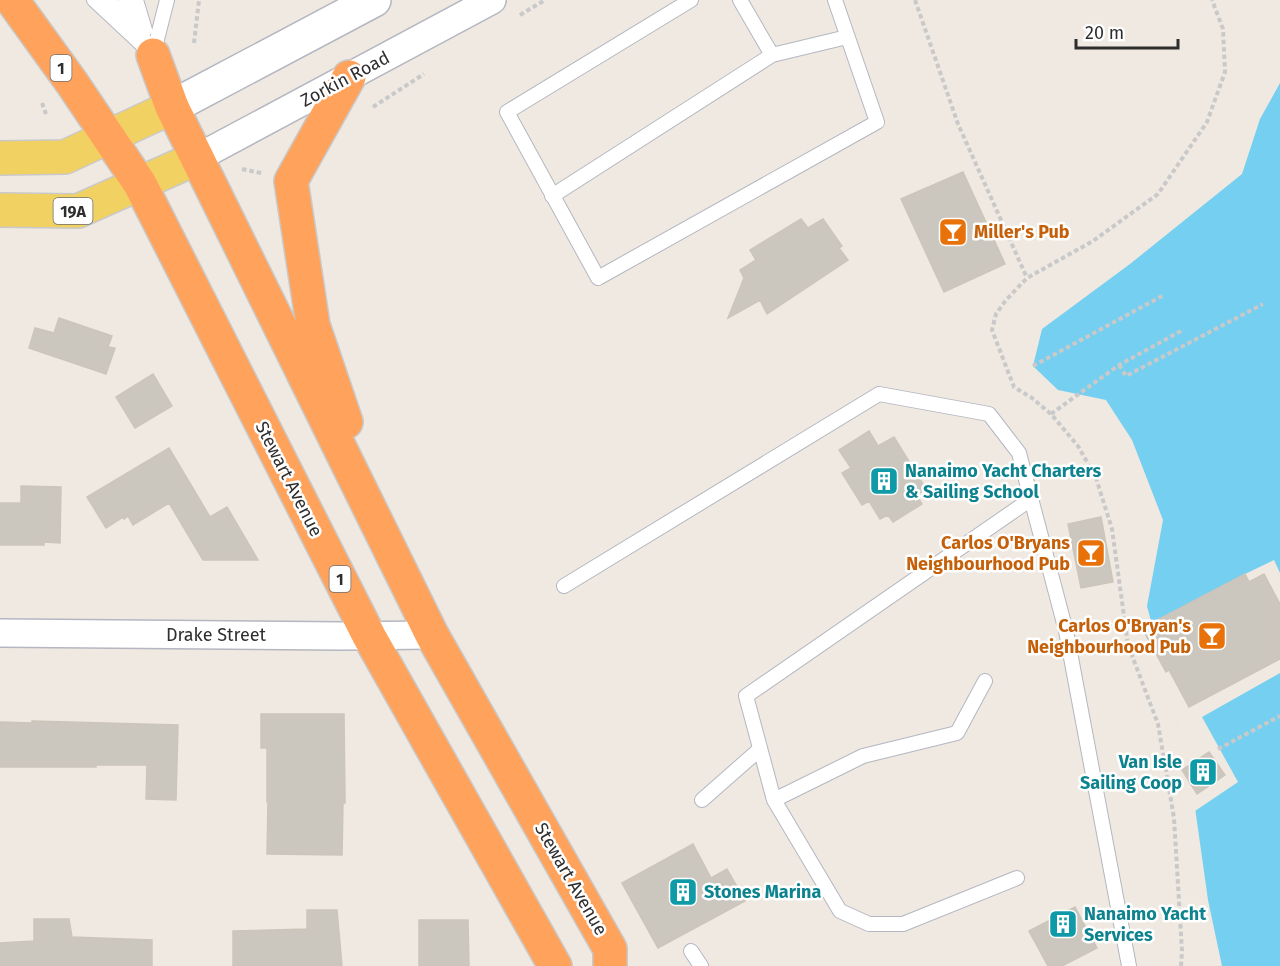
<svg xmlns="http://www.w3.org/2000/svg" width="1280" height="966" font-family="'Fira Sans',sans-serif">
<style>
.water{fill:#75cff0}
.pier{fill:#efe9e1}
.building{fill:#cbc7bf;stroke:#cbc5ba;stroke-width:1.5}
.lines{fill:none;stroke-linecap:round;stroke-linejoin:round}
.lane-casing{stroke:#b4b7c1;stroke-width:16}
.street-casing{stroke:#b4b7c1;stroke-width:30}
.secondary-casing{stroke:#b4b7c1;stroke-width:36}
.primary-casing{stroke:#c9c9c9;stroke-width:36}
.highway-casing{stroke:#c9c9c9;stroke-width:36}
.path{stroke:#c9c9c9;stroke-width:4;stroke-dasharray:4.5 3;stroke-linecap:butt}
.lane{stroke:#fff;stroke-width:14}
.street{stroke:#fff;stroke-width:27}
.secondary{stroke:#fff;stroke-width:33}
.primary{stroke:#f2d163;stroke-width:33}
.highway{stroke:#ffa35c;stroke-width:33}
.labels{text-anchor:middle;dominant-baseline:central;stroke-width:5;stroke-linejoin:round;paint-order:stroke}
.shield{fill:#fff;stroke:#6d6d6d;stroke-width:1.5}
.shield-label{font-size:16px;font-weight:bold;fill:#2e2e2e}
.street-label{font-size:18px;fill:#2e2e2e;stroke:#fff}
.food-label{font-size:18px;font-weight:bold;fill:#c56008;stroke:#fff;text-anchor:end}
.culture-label{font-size:18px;font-weight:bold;fill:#0d838f;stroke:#fff;text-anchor:start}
</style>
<rect width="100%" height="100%" fill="#efe9e1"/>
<path class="water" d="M1280 83V966H1222L1208 900 1190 772 1147 606 1163 520 1132 440 1106 400 1058 390 1033 366 1042 329 1130 264 1242 174 1260 119Z"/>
<path class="pier" d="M1274 560 1280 573V673L1202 717 1238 782 1195 811 1177 723 1168 698 1149 625 1245 574Z"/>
<path class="building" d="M963 172 1005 264 944 292 901 199Z
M801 219 808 228 823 219 842 246 839 248 848 260 767 314 760 300 728 318 744 278 740 270 756 260 750 250Z
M59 318 112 336 108 347 115 348 106 374 29 348 35 328 54 333Z
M153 374 172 406 135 428 116 397Z
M869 431 878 446 894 437 926 489 916 495 922 504 893 522 888 515 880 519 869 501 862 505 842 473 851 468 839 450Z
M169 448 210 517 227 507 258 560H203L169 503 133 525 128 516 124 519 123 517 106 528 87 497Z
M21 486 61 487 60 543 44 542V545H0V503H21Z
M1101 517 1113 582 1081 588 1068 524Z
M1245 574 1249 582 1264 574 1280 604V659L1189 707 1169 670 1166 672 1142 628Z
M261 714H344L345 803H343L342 855 267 854 268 802H267V748H261Z
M32 721 178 725 176 800 146 799 147 765H96V767H0V722L32 723Z
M1209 752 1225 775 1197 794 1182 770Z
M693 844 711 878 727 869 745 901 658 948 622 883Z
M1075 907 1097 948 1062 966H1048L1029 931Z
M307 910H337L342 966H233V931L307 929Z
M34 919H69L72 937 152 940V966H0V943L34 941Z
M419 920H468L469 966H419Z"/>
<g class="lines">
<g class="lane-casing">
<path id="lane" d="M94 0 153 55
M109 0 124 18
M136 0 145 30
M691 0 507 112 598 278 877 122 835 0
M124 5 146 43
M153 55 167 0
M772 55 847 37
M552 196 772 55 740 0
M564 586 879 394 989 414 1019 453 1066 631 1129 966
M985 681 957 733 863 756 774 800 746 696 1031 499
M702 800 760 749
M774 800 840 911 869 924H903L1017 878
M691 951 701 966"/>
</g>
<g class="street-casing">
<path id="street" d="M197 158 492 0
M0 633 342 636 432 635"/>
</g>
<g class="secondary-casing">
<path id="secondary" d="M172 107 374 0"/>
</g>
<g class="primary-casing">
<path id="primary" d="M0 158 65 157 172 107
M0 210 78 211 197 158"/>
</g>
<g class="highway-casing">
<path id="highway" d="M12 0 72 83 140 184 369 636 555 966
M153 55 172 107 432 635 610 949V966
M346 422 313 325 291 181 349 77"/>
</g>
<path class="path" d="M915 0 958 124 1027 278
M520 15 545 0
M194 43 199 0
M42 103 46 114
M373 107 424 74
M242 169 261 173
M1119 365 1126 376 1263 304
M1033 366 1164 295
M1051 414 1119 365 1181 331
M1218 749 1280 716
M1181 966 1182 951 1174 818 1158 724 1128 645 1112 529 1096 478 1078 446 1051 414 1032 398 1014 387 992 330 996 314 1006 300 1027 278 1093 241 1158 194 1207 122 1225 72 1223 29 1212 0"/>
<use href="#lane" class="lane"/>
<use href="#street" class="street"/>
<use href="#secondary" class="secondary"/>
<use href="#primary" class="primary"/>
<use href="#highway" class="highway"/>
</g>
<defs>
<g id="bar-square" transform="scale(1.5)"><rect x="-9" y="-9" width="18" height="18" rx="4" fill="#e8710a" stroke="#fff"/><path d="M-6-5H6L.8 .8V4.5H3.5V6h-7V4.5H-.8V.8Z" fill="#fff"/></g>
<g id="building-square" transform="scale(1.5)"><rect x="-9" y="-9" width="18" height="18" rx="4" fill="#0f9aa8" stroke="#fff"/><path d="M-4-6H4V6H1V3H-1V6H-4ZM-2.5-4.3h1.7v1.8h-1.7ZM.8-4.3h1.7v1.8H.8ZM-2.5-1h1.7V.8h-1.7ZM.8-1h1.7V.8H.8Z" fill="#fff"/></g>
</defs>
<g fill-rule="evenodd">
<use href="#bar-square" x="953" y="232"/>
<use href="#building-square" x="884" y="481"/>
<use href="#bar-square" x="1091" y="553"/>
<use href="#bar-square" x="1212" y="636"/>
<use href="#building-square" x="1203" y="772"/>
<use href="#building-square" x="683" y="892"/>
<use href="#building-square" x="1063" y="924"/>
</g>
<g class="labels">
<g class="shield">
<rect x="50.5" y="55" width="21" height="26" rx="4.5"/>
<rect x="53.5" y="198" width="39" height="26" rx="4.5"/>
<rect x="329.5" y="566" width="21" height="26" rx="4.5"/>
</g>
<g class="shield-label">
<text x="61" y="68">1</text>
<text x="73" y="211">19A</text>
<text x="340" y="579">1</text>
</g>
<g class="street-label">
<text transform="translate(345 79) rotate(-28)">Zorkin Road</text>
<text transform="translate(289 479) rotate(63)">Stewart Avenue</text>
<text x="216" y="635">Drake Street</text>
<text transform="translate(571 879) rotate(60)">Stewart Avenue</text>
</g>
<g class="food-label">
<text x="974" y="232" text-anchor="start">Miller's Pub</text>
<text x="1070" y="543">Carlos O'Bryans<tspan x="1070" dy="21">Neighbourhood Pub</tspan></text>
<text x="1191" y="626">Carlos O'Bryan's<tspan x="1191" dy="21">Neighbourhood Pub</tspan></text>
</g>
<g class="culture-label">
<text x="905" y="471">Nanaimo Yacht Charters<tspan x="905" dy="21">&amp; Sailing School</tspan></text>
<text x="1182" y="762" text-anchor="end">Van Isle<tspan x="1182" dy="21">Sailing Coop</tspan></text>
<text x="704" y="892">Stones Marina</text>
<text x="1084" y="914">Nanaimo Yacht<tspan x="1084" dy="21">Services</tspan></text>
</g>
</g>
<path d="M1076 39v9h102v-9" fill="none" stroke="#2e2e2e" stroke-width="3"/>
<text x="1085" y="39" font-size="18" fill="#2e2e2e" stroke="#ffffff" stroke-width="4.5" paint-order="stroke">20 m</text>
</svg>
